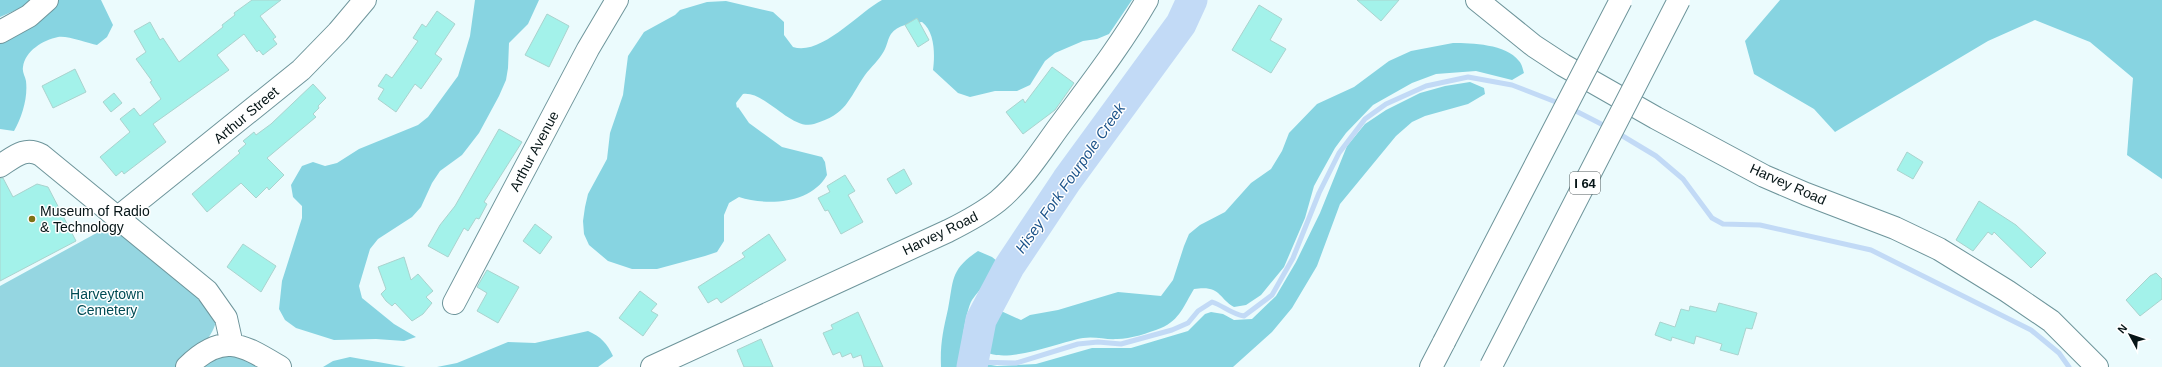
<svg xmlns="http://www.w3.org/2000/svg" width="2162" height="367" font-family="Helvetica,sans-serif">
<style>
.green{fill:#95d6e1}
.forest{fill:#87d4e1}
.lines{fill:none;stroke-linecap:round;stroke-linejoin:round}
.stream{stroke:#c2daf6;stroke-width:5}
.river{stroke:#c2daf6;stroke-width:31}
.building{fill:#a3f2ea;stroke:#aad3ce}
.minor-casing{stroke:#6e959b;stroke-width:24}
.highway-casing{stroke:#6e959b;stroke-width:24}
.minor{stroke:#fff;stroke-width:22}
.highway{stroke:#fff;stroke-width:22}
.highway-bridge-casing{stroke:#6e959b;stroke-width:24;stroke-linecap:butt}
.highway-bridge{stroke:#fff;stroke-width:22}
.poi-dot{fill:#7e7214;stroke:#fff;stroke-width:1.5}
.labels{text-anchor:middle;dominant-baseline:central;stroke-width:3;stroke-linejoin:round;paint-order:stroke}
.shield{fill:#fff;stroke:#515b5d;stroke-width:1}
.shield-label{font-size:13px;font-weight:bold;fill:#061517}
.street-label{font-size:14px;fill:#061517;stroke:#fff}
.poi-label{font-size:14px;fill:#061517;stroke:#fff;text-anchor:start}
.park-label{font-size:14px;fill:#004b54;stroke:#fff}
.water-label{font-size:15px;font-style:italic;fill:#1d548b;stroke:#fff}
</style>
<rect width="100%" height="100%" fill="#ebfbfd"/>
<path class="green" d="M113 224 199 293 216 321C212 341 192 354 178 367H0V286Z
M225 354H238L262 367H199Z"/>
<path class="forest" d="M0 0H32L25 6 0 17Z
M58 0H101L113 25 107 37 97 45C88 43 66 35 58 37 43 40 25 51 23 67 22 72 25 76 26 81 28 98 22 117 14 131L0 129V43C23 35 44 20 58 0Z
M475 0H539L528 24 509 43 508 68 506 80 499 96 479 133 462 155 440 171 432 183 421 207 412 217 378 239 370 249 359 286 362 298 394 324 416 337 404 341 376 339 334 340 296 328 285 320 279 309 282 281 302 218V206L293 197 291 185 302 166 313 162 325 166 337 163 359 149 418 125 428 117 458 76 470 36Z
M882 0H1132L1109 34 1097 39 1083 41 1055 53 1045 61 1030 85 1017 91H995L970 97 958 93 933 70C935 55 935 32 922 22 912 23 897 25 891 34 888 38 887 46 884 51 879 60 871 67 865 75 848 100 847 114 814 124 791 131 766 91 743 94L736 103 737 108 738 107 749 123 782 147 822 157 825 162 827 175C811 204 767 206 739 197L729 203 724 215V241L717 252 705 256 657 269H632L608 261 589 245 584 234 583 221 585 207 588 194 607 159 610 133 623 95 628 56 644 32 675 15 680 10 707 2 726 1 773 12 784 22V35L793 47C821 56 858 13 882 0Z
M1780 0H2162V179L2127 155 2133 78 2090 42 2035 20 1988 41 1835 132 1814 109 1754 74 1745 41Z
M1453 43C1472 43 1506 44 1519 61 1522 64 1523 70 1524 73L1512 80 1476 71 1436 74 1412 83 1373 105 1346 133 1335 148 1320 175 1314 186 1305 218 1284 267 1261 295 1246 305 1234 307C1218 298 1221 285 1194 289 1184 305 1180 320 1161 328 1148 333 1131 339 1117 339 1106 340 1095 336 1083 338 1059 342 1004 366 983 350 982 333 985 318 1001 311L1021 320 1030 315 1058 310 1118 292 1161 296 1173 280 1184 246 1189 234 1200 225 1225 212 1251 183 1271 169 1282 151 1289 133 1317 104 1354 87 1389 61 1411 51Z
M1470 82 1484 88 1485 94 1468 104 1425 116 1412 122 1396 136 1340 204 1317 266 1292 308 1272 332 1233 367H983L985 364 997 366 1036 364 1092 348H1131L1188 331 1205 314 1211 312 1223 314 1234 320 1252 319 1276 296 1296 262 1320 213 1347 146 1365 124 1386 110 1420 93 1445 86Z
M978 251 992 257 997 261C993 278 981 287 972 300 965 312 960 353 960 367H941C940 344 943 331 948 309 954 279 950 270 978 251Z
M588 331C601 337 607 343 613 356L598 367H437L457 363 508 342 535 343Z
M350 357 406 367H323L333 361Z"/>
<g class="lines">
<path class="stream" d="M1570 108 1607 127
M1616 132 1656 156 1683 179 1712 218 1723 224 1760 225 1871 250 2031 330 2059 353 2069 367
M973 362 1016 363 1078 344 1098 342 1121 344 1172 330 1188 323 1198 311 1212 302C1224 306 1231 314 1244 316L1272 295 1293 258 1319 193 1339 153 1365 119 1386 104 1426 86 1468 77 1512 85 1561 104"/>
<path class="river" d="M972 367 981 320 1009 267 1067 180 1181 24 1192 0"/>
</g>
<path class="building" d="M252 0H281L260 16 276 37 273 39 277 44 263 55 259 50 257 52 244 34 217 55 229 70 153 124 166 142 124 174 122 171 116 176 100 157 130 132 120 119 134 108 140 116 161 99 150 82 152 81 136 59 146 52 134 31 150 22 160 40 163 38 179 62 223 27 222 25 235 15 234 13Z
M1357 0H1399L1381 21Z
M1259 5 1282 19 1270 40 1286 49 1271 73 1232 50Z
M437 11 455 24 435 54 442 59 421 89 415 84 396 112 378 99 384 89 378 86 386 74 392 78 418 41 413 38 422 24 426 27Z
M547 14 569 26 549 67 525 55Z
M917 18 929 40 918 47 905 25Z
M1052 67 1074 83 1055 110 1023 134 1006 112 1023 99 1025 103Z
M75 69 86 92 53 108 42 86Z
M313 84 326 98 318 106 319 108 313 114 316 117 267 158 284 175 269 190 267 187 256 198 241 183 207 212 192 194 240 153 238 151 246 144 243 141 254 132 256 135 271 124Z
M114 93 122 103 111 112 103 102Z
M499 129 522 142 484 202 487 204 479 219 476 218 468 231 464 228 448 257 428 246 440 225 455 206Z
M1907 152 1923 162 1913 179 1897 170Z
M904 169 912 184 896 194 887 179Z
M845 175 855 191 848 195 863 222 841 234 828 210 825 211 818 198 830 192 827 186Z
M0 178H3L13 197 37 184 48 187 76 241 0 281Z
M1979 201 2016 225 2046 253 2031 268 1994 232 1992 235 1988 232 1973 251 1956 240Z
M535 224 552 237 540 254 523 241Z
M769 234 786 260 721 303 717 298 708 303 698 287 745 257 742 253Z
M243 244 276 266 261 292 227 267Z
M404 257 411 280 418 274 433 291 426 297 432 303 423 314 412 321 395 303 392 306 386 301 381 294 386 289 378 267Z
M487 270 519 287 498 323 477 311 487 293 477 287Z
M2156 273 2162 279V299L2140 316 2126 300 2150 276Z
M640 291 657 304 651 311 658 315 643 336 619 318Z
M1719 303 1757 313 1752 329 1746 328 1738 355 1720 350 1722 344 1696 336 1694 344 1672 337 1671 341 1655 335 1660 322 1675 327 1681 309 1689 311 1690 306 1716 312Z
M858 312 883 367H864L861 355 853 358 851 353 842 357 840 352 833 355 823 333 833 329 831 325Z
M761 339 773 367H744L737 350Z"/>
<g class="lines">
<g class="minor-casing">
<path id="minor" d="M1477 0 1534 46 1563 65 1656 118 1764 176 1806 194 1895 228 1939 249 2007 291 2051 321 2097 367
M0 32 29 16 47 0
M0 166C14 157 25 146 41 155L207 291 226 318 232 345
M117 218 301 70 338 32 365 0
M454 303 588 49 617 0
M187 367C223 331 243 345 280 367
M652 367 948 231C966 222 983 213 998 201 1022 181 1040 153 1058 128 1089 86 1121 45 1147 0"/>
</g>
<g class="highway-casing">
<path id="highway" d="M1431 367 1444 342"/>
</g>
<use href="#minor" class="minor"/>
<use href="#highway" class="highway"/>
<g class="highway-bridge-casing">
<path id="highway-bridge" d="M1444 342 1621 0
M1491 366 1679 0"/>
</g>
<use href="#highway-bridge" class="highway-bridge"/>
</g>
<circle class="poi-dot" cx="32" cy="219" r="4"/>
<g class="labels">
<rect class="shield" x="1570" y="172" width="30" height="22" rx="3"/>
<g class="shield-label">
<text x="1585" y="183">I 64</text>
</g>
<g class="street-label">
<text transform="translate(246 115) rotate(-40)">Arthur Street</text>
<text transform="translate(534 151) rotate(-62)">Arthur Avenue</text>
<text transform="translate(1788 184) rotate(24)">Harvey Road</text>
<text transform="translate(940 233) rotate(-26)">Harvey Road</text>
</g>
<g class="poi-label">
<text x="40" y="211">Museum of Radio<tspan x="40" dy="16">&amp; Technology</tspan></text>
</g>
<g class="park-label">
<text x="107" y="294">Harveytown<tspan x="107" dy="16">Cemetery</tspan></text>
</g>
<g class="water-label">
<text transform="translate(1070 178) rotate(-55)">Hisey Fork Fourpole Creek</text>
</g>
</g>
<g transform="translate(2130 335) rotate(310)" stroke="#ffffff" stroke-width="3" paint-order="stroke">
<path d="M0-3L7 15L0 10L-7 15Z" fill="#061517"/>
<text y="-6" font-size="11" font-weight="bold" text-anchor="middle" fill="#061517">N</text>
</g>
</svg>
